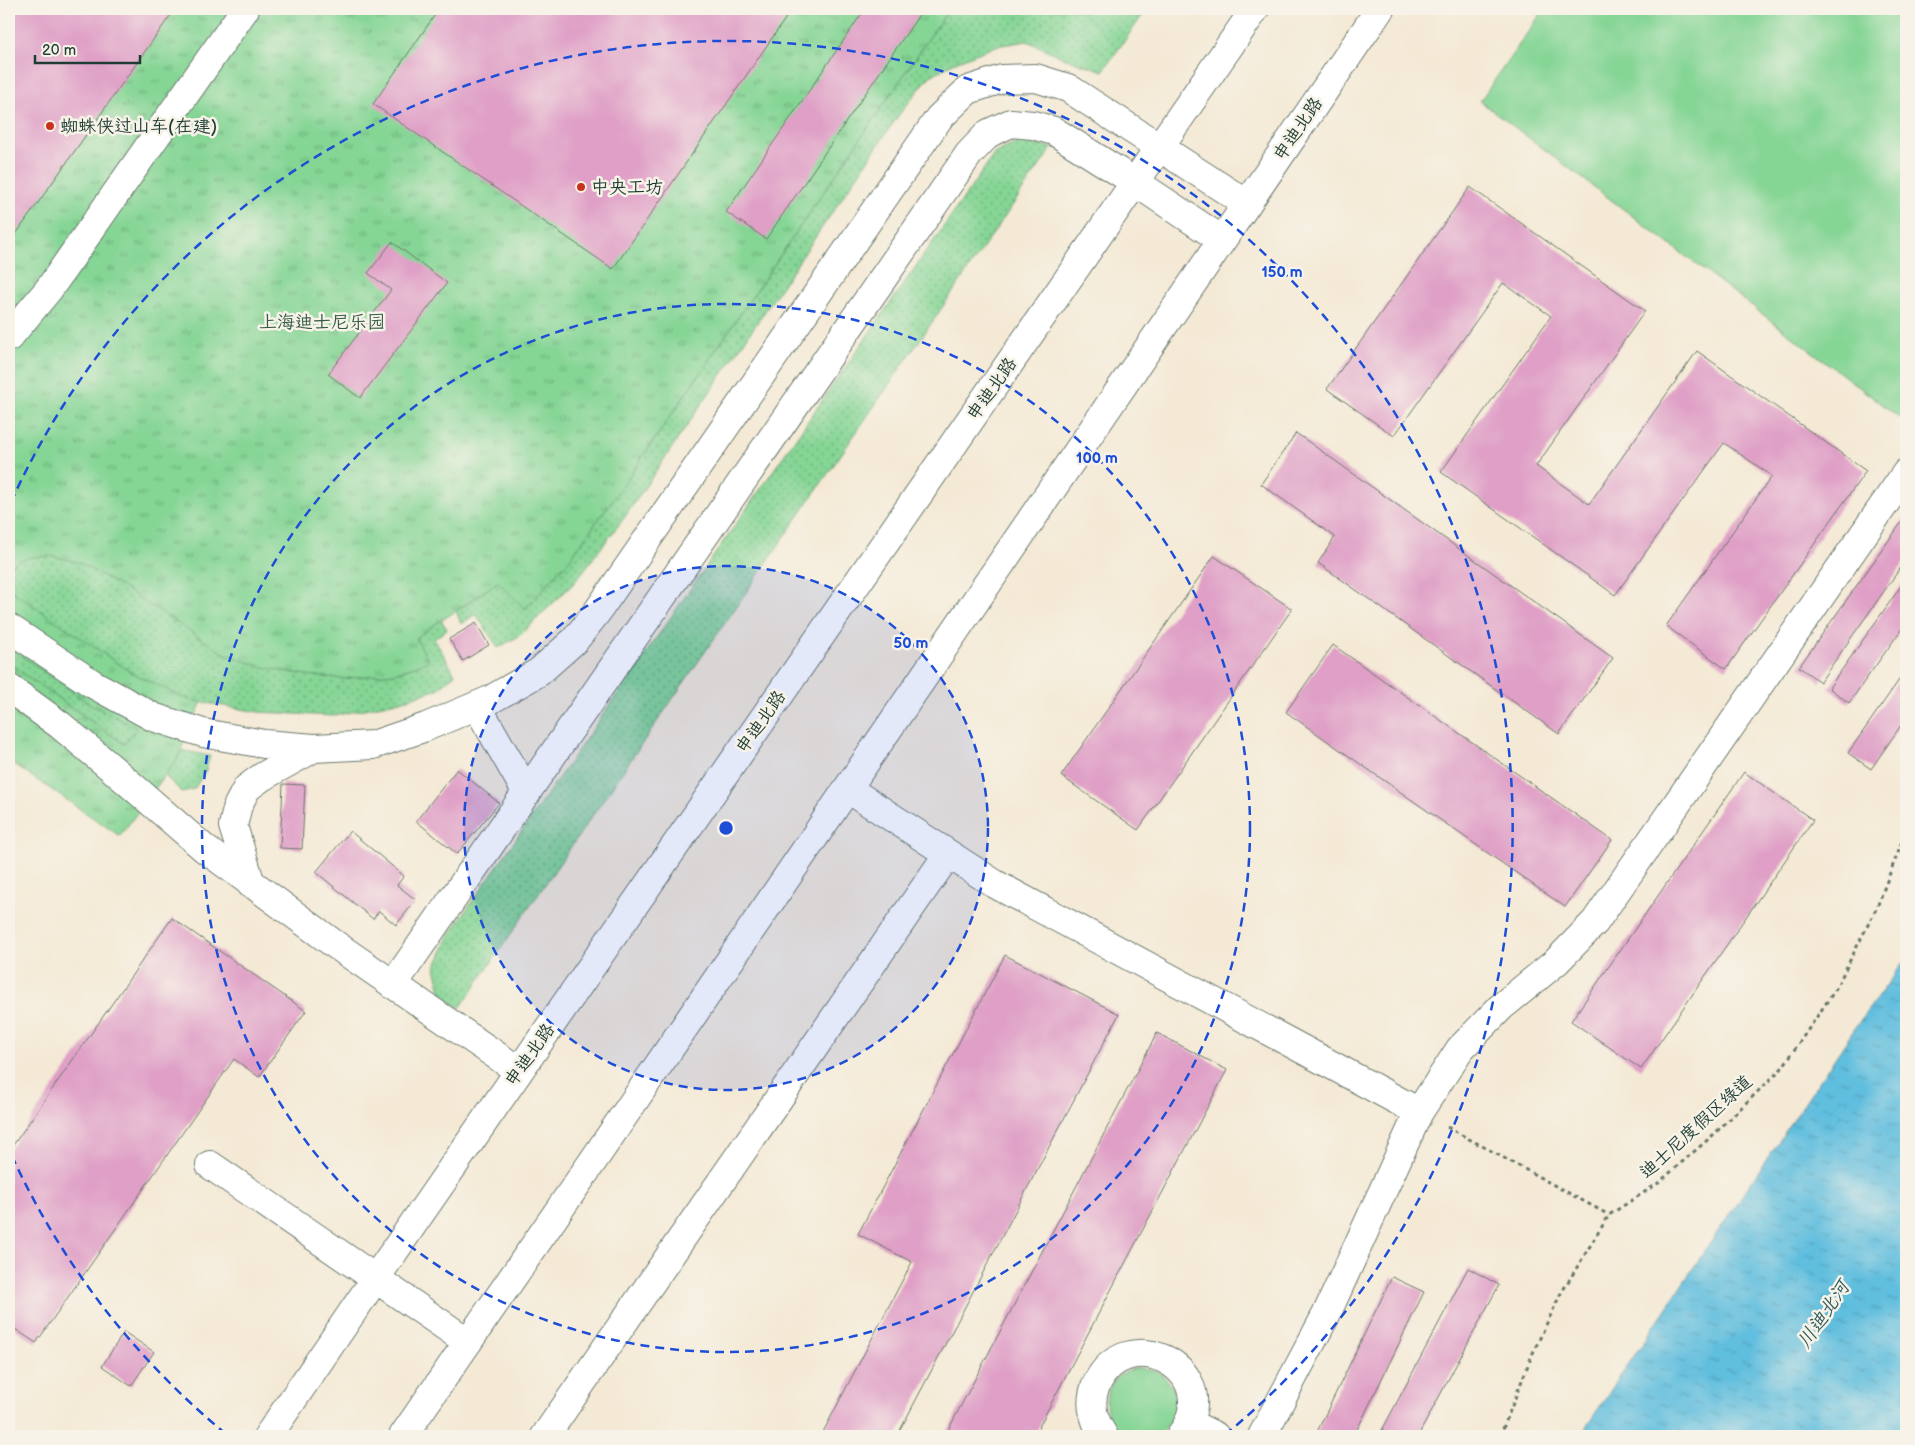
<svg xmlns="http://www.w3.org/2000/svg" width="1915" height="1445" font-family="'Balsamiq Sans','LXGW WenKai TC',sans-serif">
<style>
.grass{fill:#85d595;stroke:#528964}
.park{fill:url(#park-tufts);stroke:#528964}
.garden{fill:url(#garden-dots);stroke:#528964}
.water{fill:url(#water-ripples);stroke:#407e89}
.building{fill:#df9fc6}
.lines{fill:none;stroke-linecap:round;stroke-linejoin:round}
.minor-casing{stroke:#6a796c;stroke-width:30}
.path{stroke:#6a796c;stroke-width:3;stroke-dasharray:4 4;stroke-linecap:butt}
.minor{stroke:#fff;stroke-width:28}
.ring{fill:none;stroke:#1d4ed8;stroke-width:2.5;stroke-dasharray:9 6}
.poi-dot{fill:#c8321e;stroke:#f7f3e8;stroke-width:2}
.labels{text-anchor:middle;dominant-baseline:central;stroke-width:5;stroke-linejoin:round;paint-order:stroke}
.poi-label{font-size:18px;fill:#1f3d34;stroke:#f7f3e8;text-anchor:start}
.street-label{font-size:18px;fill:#1f3d34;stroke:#f7f3e8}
.park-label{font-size:18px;fill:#335b47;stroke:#f7f3e8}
.water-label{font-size:19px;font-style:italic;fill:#2f5d5e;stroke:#f7f3e8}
.centre{fill:#1d4ed8;stroke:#f7f3e8;stroke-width:2.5}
.ring-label{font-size:15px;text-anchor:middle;font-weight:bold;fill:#1d4ed8;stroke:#f7f3e8;stroke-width:5;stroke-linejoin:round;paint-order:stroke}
</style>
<defs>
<pattern id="park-tufts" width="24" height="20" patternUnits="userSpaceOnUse" patternTransform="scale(1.25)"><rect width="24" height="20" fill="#85d595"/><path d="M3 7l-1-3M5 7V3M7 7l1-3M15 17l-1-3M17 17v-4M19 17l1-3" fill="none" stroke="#6cae7a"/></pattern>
<pattern id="garden-dots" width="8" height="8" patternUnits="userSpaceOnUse" patternTransform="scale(1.25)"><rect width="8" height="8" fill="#85d595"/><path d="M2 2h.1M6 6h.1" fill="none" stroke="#6cae7a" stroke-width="1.8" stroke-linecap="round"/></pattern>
<pattern id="water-ripples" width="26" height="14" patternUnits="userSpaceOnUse" patternTransform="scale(1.25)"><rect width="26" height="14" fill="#60bede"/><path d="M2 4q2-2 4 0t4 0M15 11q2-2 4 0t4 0" fill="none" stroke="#4f9cb5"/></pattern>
</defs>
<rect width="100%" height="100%" fill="#f7f3e8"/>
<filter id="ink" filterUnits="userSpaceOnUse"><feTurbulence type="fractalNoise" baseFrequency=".02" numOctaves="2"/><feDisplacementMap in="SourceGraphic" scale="10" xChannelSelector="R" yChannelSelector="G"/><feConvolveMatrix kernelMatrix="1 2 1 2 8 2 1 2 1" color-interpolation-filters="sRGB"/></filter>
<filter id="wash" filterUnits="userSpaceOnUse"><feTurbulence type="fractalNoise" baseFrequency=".0096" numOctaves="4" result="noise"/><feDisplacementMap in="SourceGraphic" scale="20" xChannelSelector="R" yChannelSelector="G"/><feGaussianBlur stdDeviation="1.12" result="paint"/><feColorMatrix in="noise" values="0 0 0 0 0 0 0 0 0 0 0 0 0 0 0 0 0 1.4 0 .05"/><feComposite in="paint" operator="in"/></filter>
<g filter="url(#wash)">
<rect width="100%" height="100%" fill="#f4e9d5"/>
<path class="grass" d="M1544 9H1906V410L1900 418 1480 101Z
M1106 1403a35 35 0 1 1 70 0a35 35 0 1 1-70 0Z"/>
<path class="park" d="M9 9H949L622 487 569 560 525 609 498 582 416 638 429 661 395 673 343 679 306 675 262 667 223 653 177 759 120 836 9 761Z"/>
<path class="garden" d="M949 9H1147L1103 71 1062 57 1027 41 996 46 953 63 929 77 898 116 624 518 575 582 519 636 498 648 476 614 461 624 456 611 498 582 525 609 569 560 622 487Z
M1021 141 1052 148 460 1008 443 998 435 968 451 932 995 153Z
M52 556 80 563 127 590 223 653 262 667 306 675 343 679 395 673 429 661 416 638 441 620 447 629 434 639 455 674 438 689 401 701 333 716 258 712 201 702 184 698 132 673 9 589V568C20 556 36 557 52 556Z
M9 647 90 704 137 728 124 744 9 664Z
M181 750 210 756 206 770 194 789 182 792 165 776 177 759Z"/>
<path class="water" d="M1906 959V1431L1903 1436H1580L1862 1018Z"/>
<g id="blocks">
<path class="building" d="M9 9H175L9 244Z
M439 9H792L613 269 373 104Z
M865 9H923L766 239 726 212Z
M1470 187 1645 311 1536 466 1589 504 1697 351 1866 471 1726 669 1666 626 1772 476 1724 443 1615 595 1441 472 1551 316 1503 283 1394 436 1327 389Z
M392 242 447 283 360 398 328 374 391 290 368 273Z
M1296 433 1613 658 1559 734 1318 563 1335 537 1261 484Z
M1906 516V560L1820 682 1799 667Z
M1214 556 1292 609 1138 830 1061 776Z
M1906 579V623L1849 703 1829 688Z
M476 623 489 645 463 661 449 639Z
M1333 645 1612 840 1565 907 1286 712Z
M1906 670V718L1871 769 1848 753Z
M457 769 499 803 457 854 416 821Z
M1744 772 1813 820 1641 1069 1571 1021Z
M283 784 305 785 302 849 280 848Z
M350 831 404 876 397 885 416 900 396 925 379 911 373 919 316 872Z
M172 918 306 1011 259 1077 234 1059 36 1343 9 1325V1151Z
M1005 955 1119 1014 897 1436H821L912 1262 858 1234Z
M1157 1033 1227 1070 1034 1436H945Z
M1468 1268 1499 1285 1418 1436H1379Z
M1392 1277 1424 1292 1354 1436H1315Z
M124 1332 154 1352 131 1386 102 1366Z"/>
</g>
</g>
<g filter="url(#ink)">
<use href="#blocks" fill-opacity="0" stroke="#6a796c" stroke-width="1"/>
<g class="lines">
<g class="minor-casing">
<path id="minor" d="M9 337 49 289 245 9
M9 628 93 684 153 717 203 733 264 744 314 748 373 745 426 727 490 700 539 672 575 640 597 612 939 118 968 90 1002 79 1036 78 1068 88 1247 204
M9 688 60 725 115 771 205 849 333 943 519 1071
M477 706 527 793
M848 789 995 884 1419 1112
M251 884 233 826 238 805 247 788 262 777 314 748
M393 985 969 154 989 133 1011 123 1033 125 1054 131 1135 182 1222 240
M210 1165 468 1342
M1189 1423 1215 1436
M268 1436 375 1279 1255 9
M403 1436 595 1158 1380 9
M545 1436 948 854
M1104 1436C1093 1420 1088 1401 1097 1383 1126 1323 1215 1365 1188 1423 1186 1428 1183 1432 1180 1436
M1262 1436 1326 1315 1419 1112 1460 1049 1501 1007 1556 962 1595 922 1906 473"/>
</g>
<path class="path" d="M1447 1127 1609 1215
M1500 1436 1532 1355 1560 1295 1609 1215 1657 1184 1712 1136 1782 1068 1835 990 1877 907 1906 831"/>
<use href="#minor" class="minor"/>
</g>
</g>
<circle cx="726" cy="828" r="262" fill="#1d4ed8" fill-opacity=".12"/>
<g class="ring">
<circle cx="726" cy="828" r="262"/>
<circle cx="726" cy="828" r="524"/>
<path d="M226 1434A786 786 0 0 1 11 1154M11 502A786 786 0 1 1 1226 1434"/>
</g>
<g class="poi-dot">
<circle cx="50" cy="126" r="5"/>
<circle cx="581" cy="187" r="5"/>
</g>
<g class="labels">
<g class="poi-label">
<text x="60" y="126">蜘蛛侠过山车(在建)</text>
<text x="591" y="187">中央工坊</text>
</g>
<g class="street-label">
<text transform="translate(1298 129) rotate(-56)">申迪北路</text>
<text transform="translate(992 389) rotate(-55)">申迪北路</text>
<text transform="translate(761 722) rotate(-55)">申迪北路</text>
<text transform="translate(530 1055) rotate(-55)">申迪北路</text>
<text transform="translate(1696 1127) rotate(-42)">迪士尼度假区绿道</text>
</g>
<g class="park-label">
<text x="322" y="322">上海迪士尼乐园</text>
</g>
<g class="water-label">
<text transform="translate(1824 1315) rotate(-56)">川迪北河</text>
</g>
</g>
<circle cx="726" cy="828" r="8" class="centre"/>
<g class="ring-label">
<text x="1282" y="277">150 m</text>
<text x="1097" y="463">100 m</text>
<text x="911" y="648">50 m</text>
</g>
<rect width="1915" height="1445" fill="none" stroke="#f7f3e8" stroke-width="30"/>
<path d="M35 55v8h105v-8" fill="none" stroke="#1f3d34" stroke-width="2.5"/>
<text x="42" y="55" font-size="15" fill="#1f3d34" stroke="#f7f3e8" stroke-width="4" paint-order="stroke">20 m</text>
</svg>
